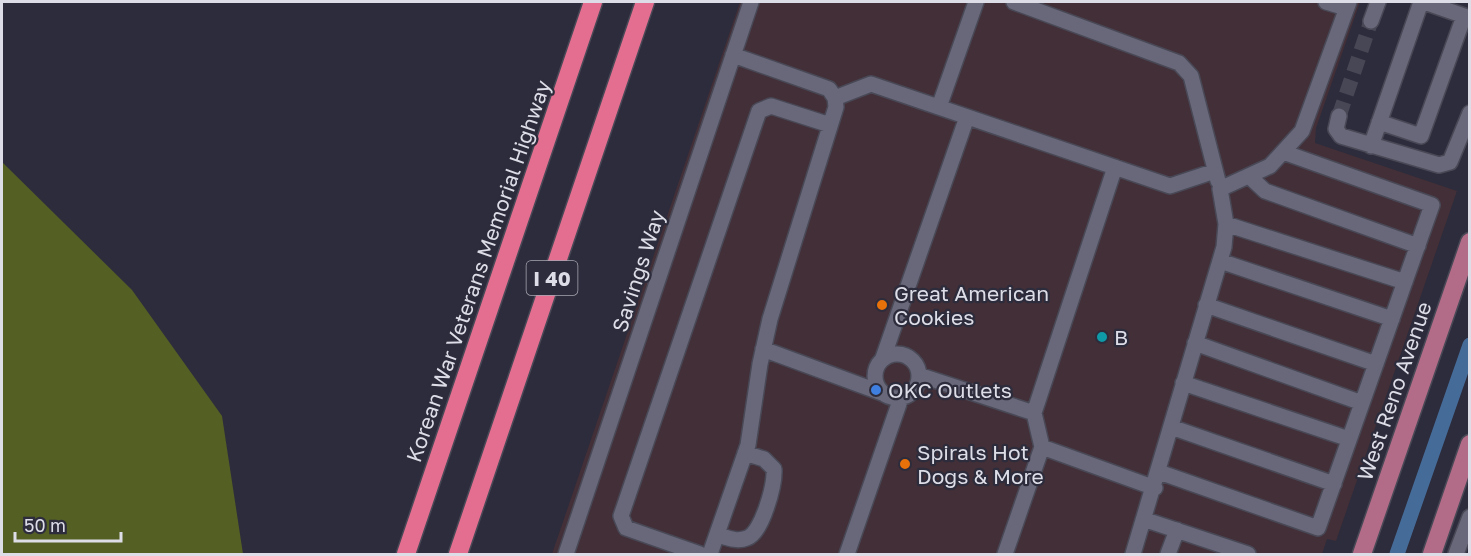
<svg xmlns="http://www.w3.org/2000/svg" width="1471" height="556" font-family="'Golos Text',sans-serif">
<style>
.commercial{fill:#422f37}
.forest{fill:#545f24}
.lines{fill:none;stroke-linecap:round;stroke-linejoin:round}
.canal{stroke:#456c99;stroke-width:15}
.minor-tunnel{stroke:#474756;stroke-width:15;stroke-dasharray:15 8;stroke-linecap:butt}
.minor-casing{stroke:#494856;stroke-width:18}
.major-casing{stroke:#494856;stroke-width:21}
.highway-casing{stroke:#494856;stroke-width:21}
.minor{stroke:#68687a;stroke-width:15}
.major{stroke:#b26c87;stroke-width:18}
.highway{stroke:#e36e90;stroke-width:18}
.food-dot{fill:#e8710a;stroke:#2d2c3c;stroke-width:2}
.culture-dot{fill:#0f9aa8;stroke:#2d2c3c;stroke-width:2}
.shop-dot{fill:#3f7fe0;stroke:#2d2c3c;stroke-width:2}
.labels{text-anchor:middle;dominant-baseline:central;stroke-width:4.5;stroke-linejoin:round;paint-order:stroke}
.shield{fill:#2d2c3c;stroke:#a8a8b4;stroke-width:1.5}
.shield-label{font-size:20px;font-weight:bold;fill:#dddde8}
.street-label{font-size:21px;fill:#dddde8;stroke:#2d2c3c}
.poi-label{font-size:21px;fill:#dddde8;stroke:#2d2c3c;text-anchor:start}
</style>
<rect width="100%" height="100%" fill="#2d2c3c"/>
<path class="commercial" d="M740 2H1360L1316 128 1315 143 1457 191 1336 541 1327 539 1322 554H552Z"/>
<path class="forest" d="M2 162 132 290 222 416 243 554H2Z"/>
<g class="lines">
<path class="canal" d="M1397 554 1470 345"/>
<path class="minor-tunnel" d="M1339 116 1371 21"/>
<g class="minor-casing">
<path id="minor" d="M1014 2 1179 63 1191 76 1218 181
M1326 2 1346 8
M1424 2 1470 18
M1371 21 1378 2
M835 98 871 84 1170 186 1215 171
M939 107 976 2
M1339 116 1336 129 1341 136 1439 165 1450 162 1470 113
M1379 122 1421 136 1464 16
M1371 146 1421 2
M1249 176 1265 191 1418 246
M1226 224 1405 282
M1220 261 1392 319
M1206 305 1376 364
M1195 343 1362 403
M763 349 882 393
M875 376a22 22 0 1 1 44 0a22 22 0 1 1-44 0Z
M883 358 967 117
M919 375 1034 413 1115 167
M1183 383 1349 439
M1034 413 1042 447
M1171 427 1334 484
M1159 472 1318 528 1432 205 1283 152
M1146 520 1248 554
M718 535C728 538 737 542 747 538 762 533 775 485 774 469L764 459 745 453
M566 554 751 2
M700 554 626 528 621 516 759 111 771 106 830 125
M710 554 748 445 760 364 770 319 836 107 835 98 829 89 733 55
M847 554 901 398
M1005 554 1042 447 1155 488
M1133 554 1224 247 1226 224 1220 189 1270 166 1302 131 1349 2
M1168 554 1177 530
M1456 554 1470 517"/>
</g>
<g class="major-casing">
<path id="major" d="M1362 554 1470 242
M1432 554 1470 444"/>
</g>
<g class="highway-casing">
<path id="highway" d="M406 554 593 2
M458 554 645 2"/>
</g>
<use href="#minor" class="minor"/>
<use href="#major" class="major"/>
<use href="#highway" class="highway"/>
</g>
<g class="food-dot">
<circle cx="882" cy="305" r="6"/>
<circle cx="905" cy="464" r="6"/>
</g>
<circle class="culture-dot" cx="1102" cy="337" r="6"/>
<circle class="shop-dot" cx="876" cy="390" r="6"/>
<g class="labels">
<rect class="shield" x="526.5" y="261" width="51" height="34" rx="4.5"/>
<g class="shield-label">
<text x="552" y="278">I 40</text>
</g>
<g class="street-label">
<text transform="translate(478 271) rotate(-71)">Korean War Veterans Memorial Highway</text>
<text transform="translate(638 271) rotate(-72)">Savings Way</text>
<text transform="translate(1394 391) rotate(-71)">West Reno Avenue</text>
</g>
<g class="poi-label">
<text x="894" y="293">Great American<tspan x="894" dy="24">Cookies</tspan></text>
<text x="1114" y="337">B</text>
<text x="888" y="390">OKC Outlets</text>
<text x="917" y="452">Spirals Hot<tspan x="917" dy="24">Dogs &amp; More</tspan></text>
</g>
</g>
<rect width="1471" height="556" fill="none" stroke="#dddde8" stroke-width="6"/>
<path d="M15 532v9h106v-9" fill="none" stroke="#dddde8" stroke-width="3"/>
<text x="24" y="532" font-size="18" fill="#dddde8" stroke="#2d2c3c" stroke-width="4.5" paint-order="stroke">50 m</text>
</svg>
